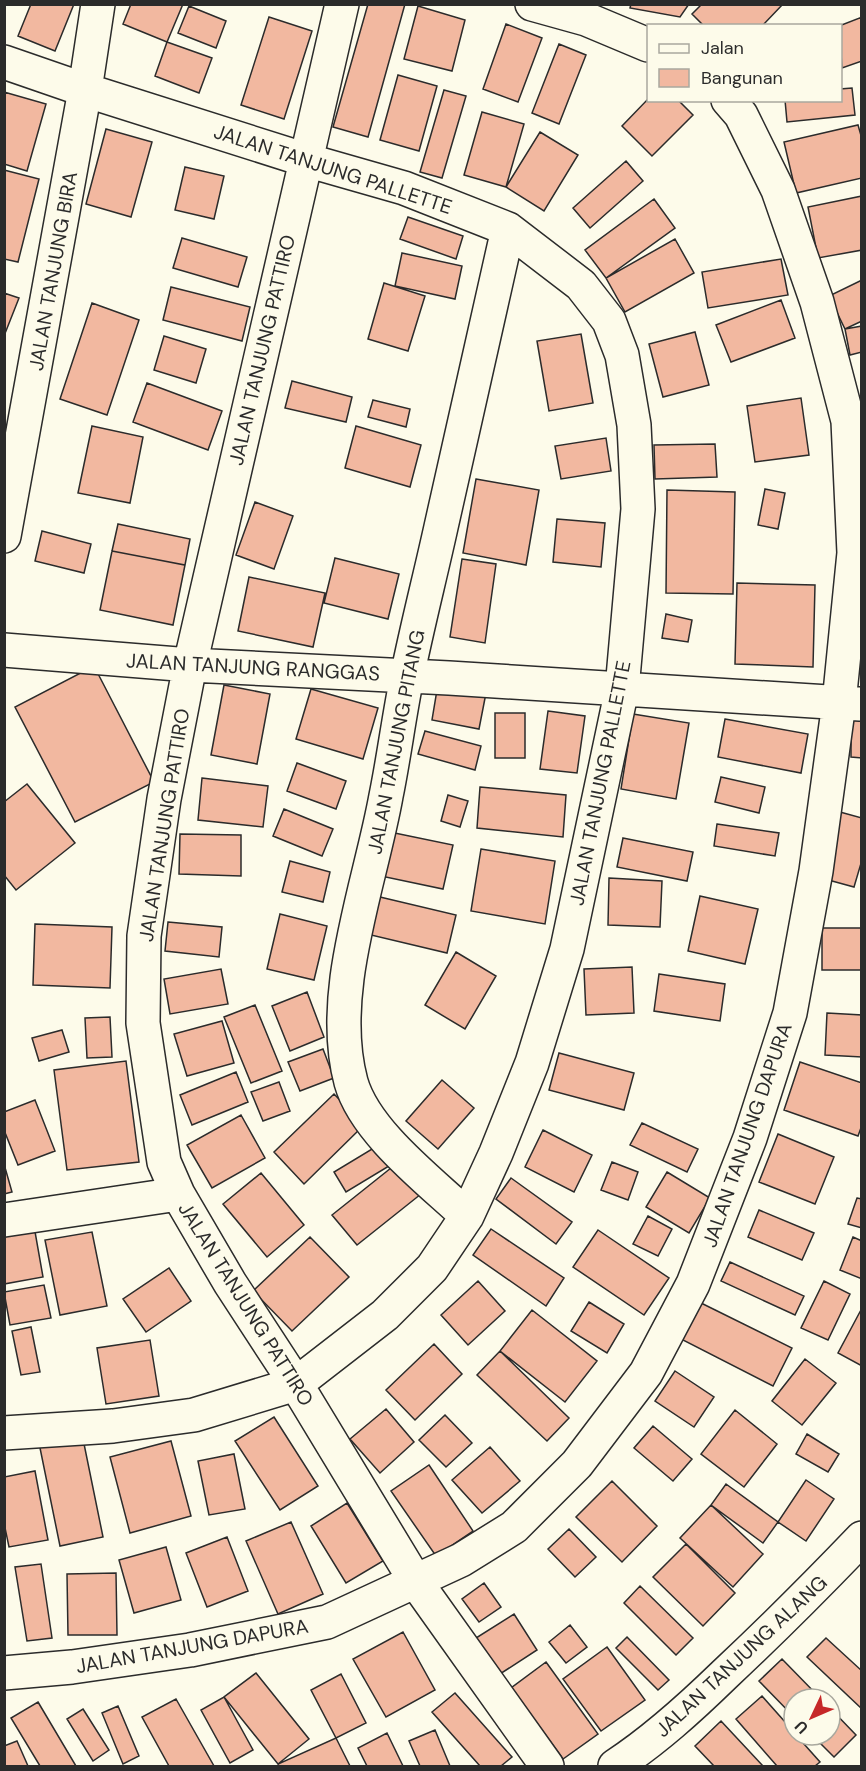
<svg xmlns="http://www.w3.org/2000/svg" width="866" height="1771" font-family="'DM Sans',sans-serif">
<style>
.building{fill:#f2b8a0;stroke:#2b2b2b;stroke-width:1.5}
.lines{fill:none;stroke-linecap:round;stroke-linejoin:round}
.street-casing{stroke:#2b2b2b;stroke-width:36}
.secondary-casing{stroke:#2b2b2b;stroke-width:36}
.street{stroke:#fdfbea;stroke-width:33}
.secondary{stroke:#fdfbea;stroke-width:33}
.labels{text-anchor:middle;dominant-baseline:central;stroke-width:4.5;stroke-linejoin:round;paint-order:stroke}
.street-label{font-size:20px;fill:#2b2b2b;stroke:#fdfbea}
</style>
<rect width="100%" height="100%" fill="#fdfbea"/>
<path class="building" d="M31 4H74L55 51 18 36Z
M131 4H183L167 42 123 24Z
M368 4H405L368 137 333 127Z
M631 4H689L680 17 630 8Z
M702 4H783L762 26H704L692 14Z
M189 6 226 21 216 48 178 33Z
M418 6 465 20 452 71 404 59Z
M269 17 312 31 284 119 241 105Z
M862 17V61L842 68 839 26Z
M506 24 542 38 518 102 483 89Z
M167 42 212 58 199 93 155 76Z
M559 44 586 55 559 124 532 113Z
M398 75 437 86 419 151 380 140Z
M852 88 855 115 787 122 785 100H840V89Z
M444 90 466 96 442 178 420 172Z
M4 92 46 104 27 171 4 164Z
M648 99V100H678L693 115 652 156 622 126Z
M482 112 524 124 506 187 464 175Z
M858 125 862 139V178L796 193 784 142Z
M106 129 152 142 131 217 86 204Z
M540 132 578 155 544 211 506 187Z
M626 161 643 181 590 228 573 208Z
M185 167 224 176 214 219 175 210Z
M4 170 39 179 18 262 4 259Z
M862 196V250L818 258 808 207Z
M654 199 675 228 606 278 585 250Z
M408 217 463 236 456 259 400 239Z
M182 238 247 257 238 287 173 268Z
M675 239 694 273 625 312 606 278Z
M402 253 462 266 455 299 395 286Z
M781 259 788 295 708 308 702 272Z
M862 280V321L845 329 829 296Z
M384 283 425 296 408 351 368 339Z
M171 287 250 307 242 341 163 320Z
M4 293 19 298 4 336Z
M781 300 795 338 731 362 716 325Z
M92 303 139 320 107 415 60 399Z
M862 326V352L850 355 845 329Z
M695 332 709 385 663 397 649 344Z
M581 334 593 403 549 411 537 341Z
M164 336 206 349 196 383 154 370Z
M292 381 352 397 346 422 285 408Z
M147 383 222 411 208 450 133 422Z
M801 398 809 455 755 462 747 406Z
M373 400 410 409 406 427 368 417Z
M92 426 143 437 130 503 78 493Z
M356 426 421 445 410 487 345 468Z
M606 438 611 471 561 479 555 446Z
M715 444 717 477 655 479 654 445Z
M476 479 539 490 526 565 463 553Z
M765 489 785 493 778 529 758 525Z
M667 490 735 492 733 594 666 593Z
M255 502 293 516 274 569 236 555Z
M557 519 605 523 601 567 553 562Z
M118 524 190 539 185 565 112 551Z
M42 531 91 544 84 573 35 561Z
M112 551 185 565 173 625 100 610Z
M335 558 399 574 388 619 324 603Z
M462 559 496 564 485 643 450 637Z
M249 577 325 593 313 647 238 631Z
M737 583 815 585 813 667 735 664Z
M666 614 692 620 688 642 662 638Z
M94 666 154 782 75 822 15 707Z
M438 684 486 693 479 729 432 720Z
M224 685 270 694 257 764 211 755Z
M311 689 378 708 363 759 296 739Z
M548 711 585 716 577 773 540 769Z
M495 713H525V758H495Z
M633 714 689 723 676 799 621 789Z
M851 716H862V758L851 757Z
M725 719 808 734 801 773 718 757Z
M425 731 481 746 475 770 418 754Z
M297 763 346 781 336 809 287 791Z
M721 777 765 787 759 813 715 802Z
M202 778 268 786 263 827 198 820Z
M27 784 75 843 16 890 4 875V802Z
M480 787 566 795 563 837 477 828Z
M448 795 468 801 460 827 441 821Z
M284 809 333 829 322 856 273 836Z
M840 812 862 818V860L854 887 821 878Z
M717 824 779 833 775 856 714 846Z
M385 831 453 845 443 889 376 875Z
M180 834 241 835V876L179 874Z
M623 838 693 852 687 881 617 867Z
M481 849 555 861 545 924 471 911Z
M290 861 330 872 323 902 282 892Z
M609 878 662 881 660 927 608 925Z
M700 896 758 909 745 964 688 951Z
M380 897 456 915 447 953 371 935Z
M280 914 327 926 314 980 267 969Z
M168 922 222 927 219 957 165 951Z
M35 924 112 927 110 988 33 985Z
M822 928H862V970H822Z
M456 952 496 976 465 1029 425 1005Z
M632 967 634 1013 586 1015 584 969Z
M221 969 228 1004 170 1014 164 979Z
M659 974 725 984 720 1021 654 1011Z
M307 992 324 1037 290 1051 272 1006Z
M255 1005 282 1071 251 1083 224 1017Z
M827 1013 862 1015V1057L825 1055Z
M110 1017 112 1057 87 1058 85 1018Z
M222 1021 234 1063 187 1076 174 1034Z
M62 1030 69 1052 39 1061 32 1038Z
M323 1049 334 1078 300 1091 288 1062Z
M559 1053 634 1073 624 1110 549 1090Z
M126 1061 139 1162 67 1170 54 1070Z
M800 1062 862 1083V1125L858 1136 784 1110Z
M236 1072 248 1102 192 1125 180 1095Z
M442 1080 474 1108 438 1149 406 1121Z
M279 1082 290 1111 263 1121 251 1092Z
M334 1094 364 1125 304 1184 274 1152Z
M35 1100 55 1151 18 1165 4 1130V1112Z
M241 1115 265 1158 212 1188 187 1145Z
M642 1123 698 1149 687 1172 630 1145Z
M543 1130 592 1155 574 1192 525 1167Z
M778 1134 834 1157 815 1204 759 1182Z
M377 1146 389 1166 346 1192 334 1172Z
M612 1162 638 1172 628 1200 601 1190Z
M4 1164 12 1192 4 1194Z
M396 1164 421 1194 357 1245 332 1215Z
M667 1172 710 1198 689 1233 646 1207Z
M261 1173 304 1225 267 1257 223 1204Z
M511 1178 572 1222 556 1244 496 1199Z
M857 1198 862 1199V1228L848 1224Z
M759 1210 814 1233 802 1260 748 1237Z
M648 1216 672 1229 658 1256 633 1244Z
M34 1226 43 1277 4 1284V1232Z
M491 1229 564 1278 546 1306 473 1255Z
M598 1230 669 1278 644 1315 573 1267Z
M92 1232 107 1306 60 1315 45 1240Z
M310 1237 349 1277 292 1331 253 1291Z
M853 1237 862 1241V1279L840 1270Z
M730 1262 804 1296 795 1315 721 1281Z
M169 1268 191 1301 146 1332 123 1299Z
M478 1281 505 1311 468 1345 441 1315Z
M824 1281 850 1294 828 1340 801 1328Z
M44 1285 51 1318 10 1325 4 1292Z
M697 1301 792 1348 773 1386 679 1338Z
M589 1302 624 1324 607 1353 571 1331Z
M862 1308V1366L838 1353Z
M532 1310 597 1361 565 1402 500 1351Z
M31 1327 40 1372 21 1375 12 1331Z
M150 1340 159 1396 106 1404 97 1348Z
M434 1344 462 1374 415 1420 386 1390Z
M500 1351 569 1418 547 1441 477 1375Z
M805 1359 836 1383 802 1425 772 1401Z
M675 1371 714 1397 694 1427 655 1401Z
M386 1409 414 1442 380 1473 350 1439Z
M735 1410 777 1444 744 1487 701 1454Z
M445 1415 472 1443 446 1467 419 1440Z
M274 1417 318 1486 280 1510 235 1441Z
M653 1426 692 1459 673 1481 634 1448Z
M82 1434 103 1537 60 1546 39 1443Z
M807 1434 839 1454 828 1472 796 1454Z
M171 1441 191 1516 130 1533 110 1457Z
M490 1447 520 1481 482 1513 452 1480Z
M234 1454 245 1509 209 1515 198 1461Z
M429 1465 473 1531 436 1556 391 1491Z
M35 1471 48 1540 9 1547 4 1523V1477Z
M806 1480 834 1499 806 1541 778 1522Z
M612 1481 657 1526 622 1562 576 1517Z
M726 1484 778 1522 763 1543 711 1505Z
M347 1503 383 1561 346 1583 311 1526Z
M711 1505 763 1554 733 1587 680 1538Z
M291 1522 323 1594 278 1614 246 1541Z
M569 1529 596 1557 575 1577 548 1549Z
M227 1537 248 1591 207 1607 186 1553Z
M686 1544 735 1593 703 1626 653 1577Z
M166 1547 181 1600 134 1613 119 1560Z
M41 1564 52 1638 27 1641 15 1567Z
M116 1573 117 1635H68L67 1574Z
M484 1583 501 1607 479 1622 462 1599Z
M640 1586 693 1638 676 1655 624 1603Z
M514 1614 537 1650 500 1674 476 1638Z
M570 1625 587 1647 566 1663 549 1642Z
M403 1632 435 1690 386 1717 353 1659Z
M627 1637 669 1680 658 1690 616 1648Z
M826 1638 862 1671V1709L807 1657Z
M607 1647 645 1700 601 1731 563 1679Z
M782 1659 821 1699H794V1717L759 1681Z
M546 1662 598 1734 563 1759 511 1688Z
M256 1673 309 1739 278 1764 224 1697Z
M341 1674 366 1723 336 1738 311 1690Z
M455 1693 512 1757 501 1766H480L432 1712Z
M762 1696 794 1732V1735H796L820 1762 815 1766H777L736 1719Z
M224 1697 253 1750 230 1763 201 1710Z
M176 1699 214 1766H169L142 1717Z
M38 1702 76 1766H40L11 1718Z
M118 1706 139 1756 123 1764 102 1713Z
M830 1708 856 1735 834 1757 812 1735H830Z
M83 1709 109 1750 93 1761 67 1719Z
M721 1721 763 1766H714L695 1746Z
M435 1730 450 1766H420L409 1741Z
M387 1733 403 1766H367L358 1748Z
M336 1738 350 1766H279L278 1764Z
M17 1741 28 1766H4V1746Z"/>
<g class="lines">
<g class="street-casing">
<path id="street" d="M342 4 190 665 164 799 144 936 143 1023 164 1162 178 1194 230 1283 296 1384 416 1582 547 1766
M532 4 586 19 648 45
M4 62 85 90 306 160 404 188 508 229 581 285 609 321 622 355 634 425 638 509 622 689 567 949 532 1063 496 1153 467 1216 432 1268 385 1315 296 1384 194 1415 113 1426 4 1433
M4 536 85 90 98 4
M4 650 190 665 449 678 860 704
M467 1216C430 1181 365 1132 351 1082 327 993 370 885 386 796 394 757 399 716 407 677 417 627 430 577 441 527 463 428 486 328 508 229
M4 1220 178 1194
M4 1673 72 1667 190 1650 327 1622 461 1560 514 1527 577 1464 646 1373 693 1284 750 1138 790 1013 816 871 839 703 854 553 848 421 817 302 778 190 741 115 728 100"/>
</g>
<g class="secondary-casing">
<path id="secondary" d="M615 1766C655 1740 690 1708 724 1675 771 1631 817 1585 862 1538"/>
</g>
<use href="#street" class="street"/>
<use href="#secondary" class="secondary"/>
</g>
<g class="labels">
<g class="street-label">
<text transform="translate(333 169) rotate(18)">JALAN TANJUNG PALLETTE</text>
<text transform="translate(53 271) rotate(-80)">JALAN TANJUNG BIRA</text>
<text transform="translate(262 350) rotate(-77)">JALAN TANJUNG PATTIRO</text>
<text transform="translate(253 667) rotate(3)">JALAN TANJUNG RANGGAS</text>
<text transform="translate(396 742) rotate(-79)">JALAN TANJUNG PITANG</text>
<text transform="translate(600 783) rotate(-79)">JALAN TANJUNG PALLETTE</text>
<text transform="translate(164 825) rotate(-81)">JALAN TANJUNG PATTIRO</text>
<text transform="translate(747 1135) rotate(-71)">JALAN TANJUNG DAPURA</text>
<text transform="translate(246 1304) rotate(58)">JALAN TANJUNG PATTIRO</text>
<text transform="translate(192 1646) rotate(-10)">JALAN TANJUNG DAPURA</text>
<text transform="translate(741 1656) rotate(-43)">JALAN TANJUNG ALANG</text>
</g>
</g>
<rect width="866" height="1771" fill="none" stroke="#2b2b2b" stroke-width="12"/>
<rect x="647" y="24" width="195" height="78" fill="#fdfbea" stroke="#a9a89e" stroke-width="1.5"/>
<rect x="659" y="44" width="30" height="9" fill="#fdfbea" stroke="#a9a89e" stroke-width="1.5"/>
<text x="701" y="54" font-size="18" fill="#2b2b2b">Jalan</text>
<rect x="659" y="69" width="30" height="18" fill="#f2b8a0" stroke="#a9a89e" stroke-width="1.5"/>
<text x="701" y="84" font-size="18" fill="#2b2b2b">Bangunan</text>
<g transform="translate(812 1717) rotate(226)"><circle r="28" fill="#fdfbea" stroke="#a9a89e" stroke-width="1.5"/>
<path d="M0-4.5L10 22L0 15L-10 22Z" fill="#c62828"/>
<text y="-9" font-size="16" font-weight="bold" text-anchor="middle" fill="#2b2b2b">U</text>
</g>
</svg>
